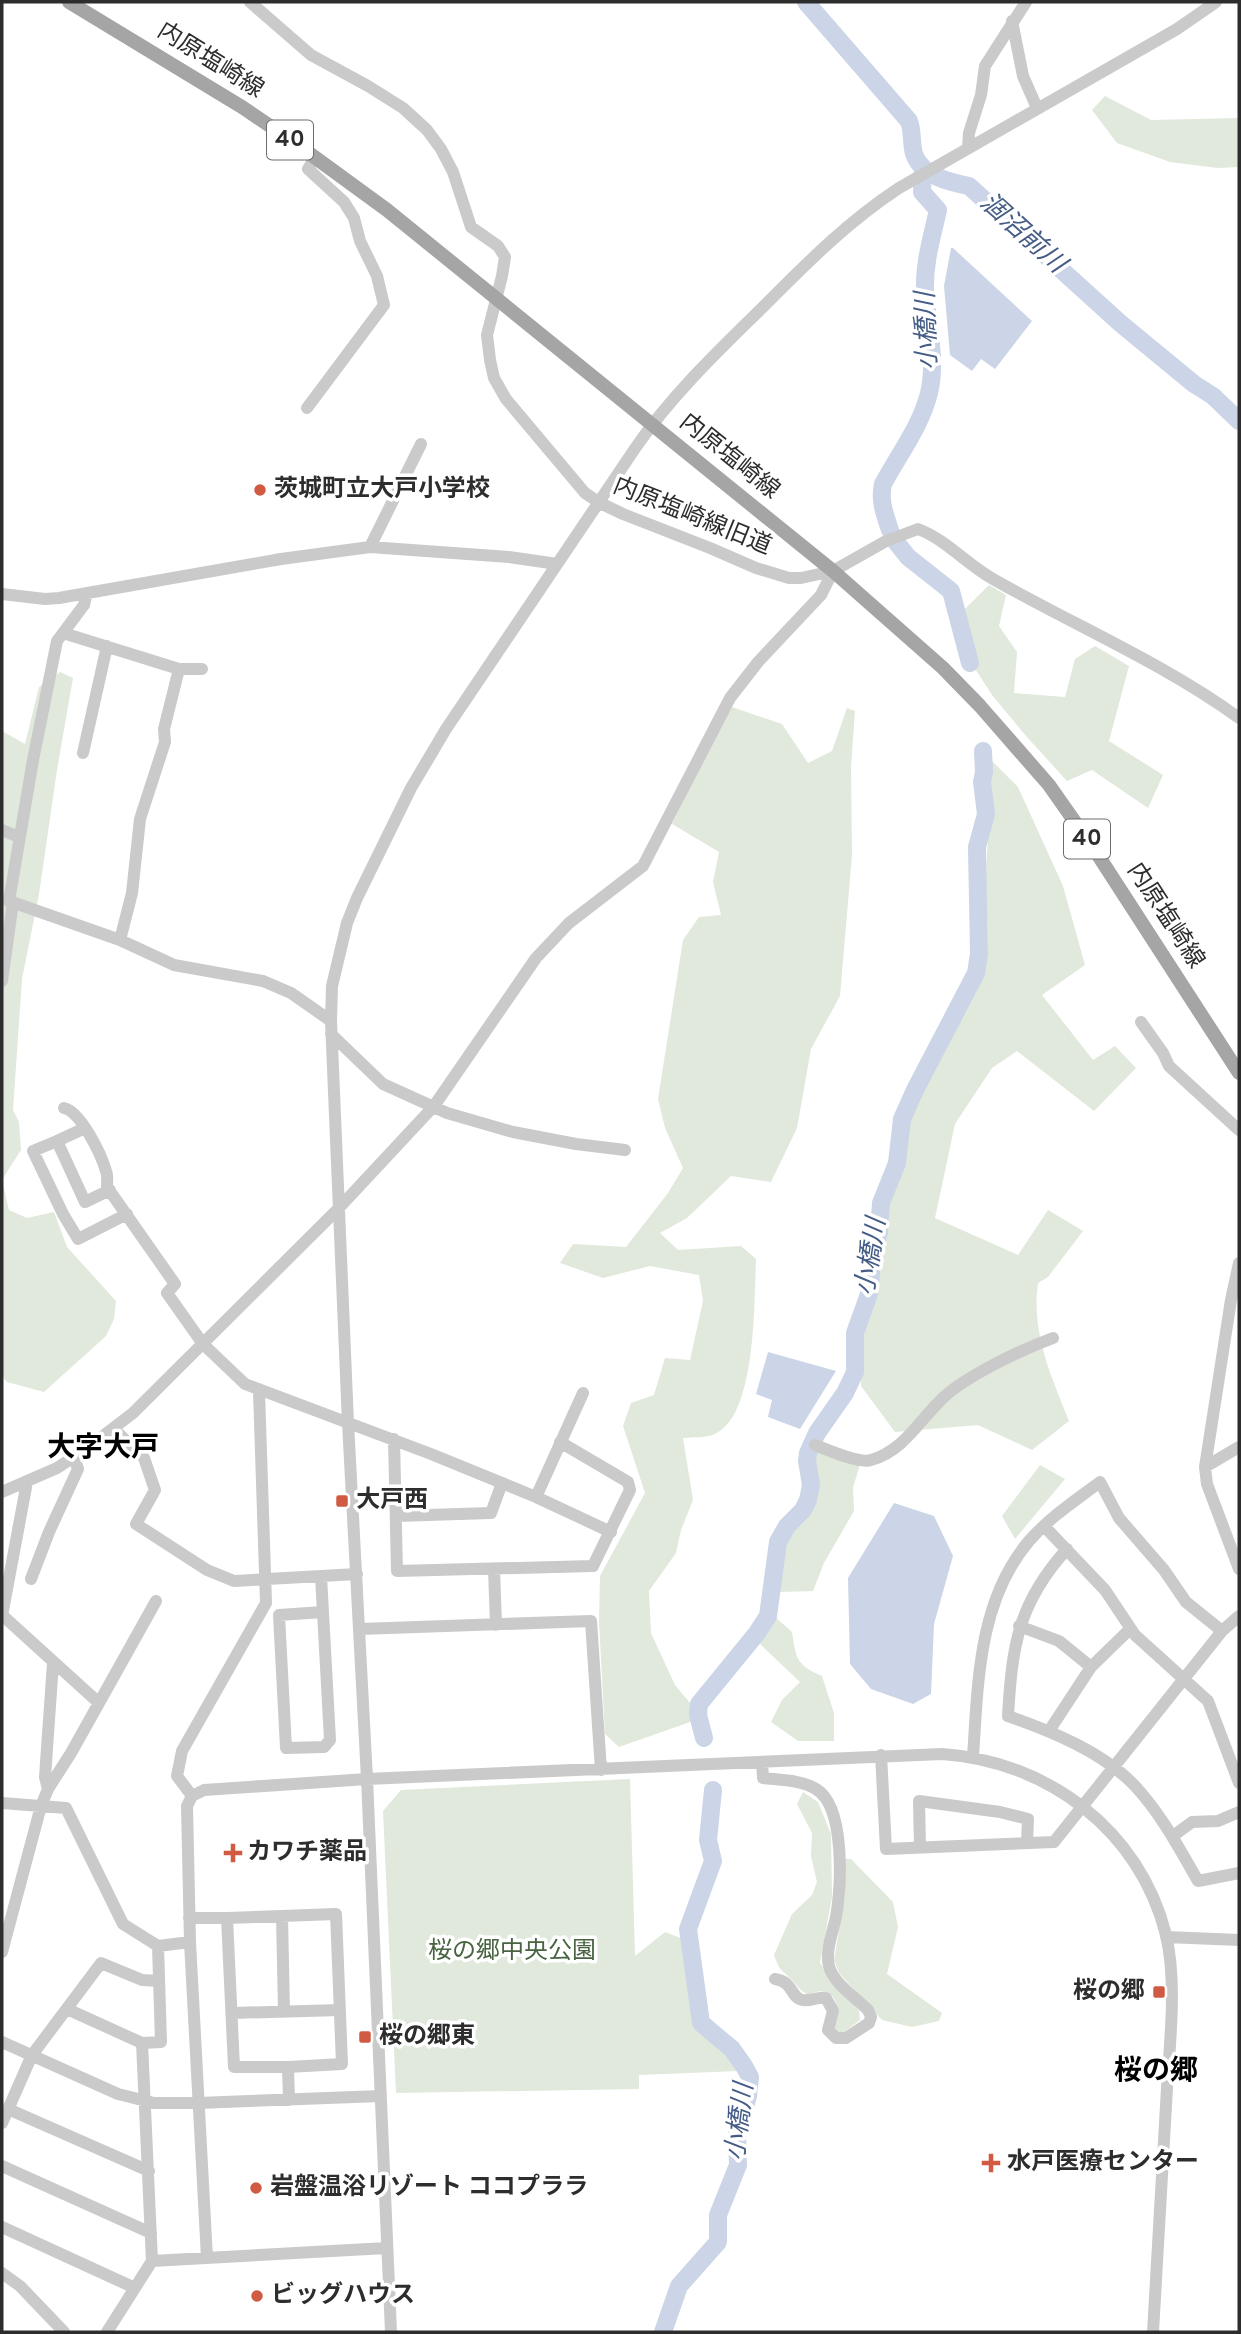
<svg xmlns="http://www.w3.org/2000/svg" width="1241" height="2334" font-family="Overpass,'Noto Sans JP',sans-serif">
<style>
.green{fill:#e0e9dc}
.water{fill:#cbd5e7}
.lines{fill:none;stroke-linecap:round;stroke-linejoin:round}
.river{stroke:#cbd5e7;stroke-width:18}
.minor{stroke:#cacaca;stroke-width:12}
.major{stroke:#a5a5a5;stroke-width:14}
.poi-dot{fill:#d15a43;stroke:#fff;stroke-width:2.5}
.labels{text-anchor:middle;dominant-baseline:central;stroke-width:7;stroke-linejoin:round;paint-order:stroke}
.shield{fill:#fff;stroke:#6c6c6c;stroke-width:2}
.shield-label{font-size:23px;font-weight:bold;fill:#2d2d2d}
.street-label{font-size:24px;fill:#2d2d2d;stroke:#fff}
.poi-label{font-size:24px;font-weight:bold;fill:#2d2d2d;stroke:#fff;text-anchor:start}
.park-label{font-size:24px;fill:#486440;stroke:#fff}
.water-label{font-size:26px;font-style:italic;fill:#455d86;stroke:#fff}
.quarter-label{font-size:28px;font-weight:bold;fill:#000;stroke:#fff}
</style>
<rect width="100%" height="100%" fill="#fff"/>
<path class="green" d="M1105 96 1151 120 1239 118V167L1218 168 1170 162 1117 143 1092 110Z
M989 585 1006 595 999 626 1017 652 1014 693 1065 697 1075 659 1095 646 1129 666 1109 741 1163 775 1148 808 1092 770 1067 781 1026 736 992 695 974 667V646L961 613Z
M60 672 73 678 57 770 39 894 22 979 13 1110 19 1122 21 1150 2 1180 9 1210 27 1218 54 1212 67 1247 116 1301 114 1319 106 1336 44 1392 7 1382 2 1376V731L25 744 39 687Z
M729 706 782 724 808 763 832 751 847 708 855 711 851 767 852 855 840 996 811 1049 797 1128 771 1182 731 1176 687 1218 660 1233 678 1250 741 1246 756 1259C754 1299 757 1415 715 1434 707 1438 692 1437 683 1438L693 1500 681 1530 676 1553 649 1591 651 1633 675 1685 691 1704 693 1721 619 1747 605 1734 599 1621 600 1576 645 1493 623 1426 631 1403 654 1395 665 1358 690 1360 703 1301 699 1275 650 1266 603 1278 560 1263 573 1244 626 1247 668 1193 683 1168 665 1128 658 1099 683 940 699 917 721 915 713 882 719 852 672 824Z
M992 761 1018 787 1063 886 1085 965 1042 995 1093 1060 1115 1046 1136 1068 1094 1111 1017 1051 992 1068 955 1124 935 1218 1018 1255 1048 1210 1083 1231 1048 1277 1038 1283C1031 1332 1051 1376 1069 1421L1032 1450 978 1425 895 1432 861 1386 863 1331 881 1269 890 1201 910 1112 972 999 988 952 986 874Z
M816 1452 860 1464 853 1488 854 1511 824 1563 813 1591 779 1592 778 1561 788 1533 811 1504Z
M1040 1465 1065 1479 1015 1539 1002 1516Z
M774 1616 792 1632C796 1658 796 1665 822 1676L834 1713V1741H798L771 1722 782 1700 800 1682 760 1644Z
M630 1779 635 1956 665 1932 683 1939 696 2020 720 2044 738 2071 639 2075V2089L396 2093 383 1811 401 1790Z
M803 1792 818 1802 831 1834 832 1897 820 1963 838 1988 859 2010 860 2020 844 2032 837 2033 834 2027C841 2006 835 1982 808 1995 799 1990 797 1985 791 1979 779 1967 781 1973 774 1955L792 1914 812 1895 817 1882 811 1856 812 1833 797 1804Z
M843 1859H851L893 1902 898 1927 887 1974 942 2013 939 2021 912 2027 882 2020 839 1973 834 1960 845 1894Z"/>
<path class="water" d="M951 248H953L1032 321 995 369 981 359 972 371 950 355 944 286Z
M768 1352 836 1371 800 1429 768 1417 772 1400 756 1394Z
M894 1503 934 1516 953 1556 934 1624 931 1694 913 1704 871 1689 850 1664 848 1578Z"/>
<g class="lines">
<path class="river" d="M806 2 909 121C913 132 911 143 914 154 922 176 949 182 969 186L1120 323 1194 384 1213 396 1239 421
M890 530C885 515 879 500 883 484 899 454 921 426 929 393 937 360 927 323 925 290 924 263 932 237 938 210L922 192 923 168
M896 542 908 557 951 591 970 663
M704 1738 698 1715 699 1704 757 1633 768 1616 778 1542 787 1526 803 1510 808 1500 811 1485 807 1461 808 1453 817 1433 845 1393 855 1372V1333L869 1294 873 1253 879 1232 881 1203 897 1163 902 1119 915 1090 976 973 979 954 977 847 986 814 982 782 984 772 983 751
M663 2332 679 2286 718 2242V2215L738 2165 737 2134 748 2096 750 2077 744 2066 732 2049 701 2023 688 1929 713 1861 708 1840 713 1790"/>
<path class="minor" d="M250 2 311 55 368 86 403 108 427 130 441 149 453 172 471 227 498 246 505 257 502 276 487 335 490 360 494 378 506 399 585 493 600 503 623 514 710 548 756 568 789 578H801L833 571 886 541 918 529C947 540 966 564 993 579 1074 625 1163 663 1239 718
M1012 21 1023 76 1037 108
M968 148 969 133 981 95 985 66 1026 2
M307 408 384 305 377 276 360 241 354 218 344 202 308 169 315 157
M370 547 421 444
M87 593 84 605 57 641 33 760 9 901 120 940 174 965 263 981 291 993 331 1021
M2 594 45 599 59 598 281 559 370 547 509 557 557 564
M63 633 179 669H202
M83 753 107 646
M2 830 19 837
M120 940 132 893 140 819 165 742 164 729 179 669
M2 981 13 902
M1141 1022 1163 1053 1169 1066 1239 1130
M331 1034 383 1084 447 1113 513 1132 576 1144 625 1150
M64 1108C81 1112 101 1154 106 1171 108 1176 107 1182 107 1187L175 1284 167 1293 203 1344 245 1384 431 1454 536 1497 611 1532
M85 1128 57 1141 85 1202 110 1190
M57 1141 33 1151 63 1214 78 1239 127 1214
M1239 1263 1231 1300 1205 1467 1207 1484 1239 1569
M114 1429 144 1458 155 1490 136 1524 207 1570 234 1581 357 1574
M394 1439 397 1571 593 1566 630 1490 628 1482 560 1442
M815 1445C828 1450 859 1464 871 1460 904 1451 920 1419 944 1397 968 1375 1021 1350 1053 1338
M1205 1467 1239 1447
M2 1492 57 1468 90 1446 133 1413 338 1209 434 1106 536 958 569 923 643 866 730 698 758 662 821 595 833 571
M536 1497 583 1393
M396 1516 491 1513 502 1483
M1044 1526 1105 1590 1135 1635 1208 1701 1239 1783
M1067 1549C1018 1603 1012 1646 1008 1716 1051 1731 1103 1752 1135 1786 1161 1814 1179 1848 1198 1881L1239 1873
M494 1569 496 1625
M321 1576 330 1740 324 1747 286 1748 279 1615 323 1612
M31 1579 49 1532 78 1469 74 1457
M2 1615 99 1703
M2 1616 27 1482
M1019 1626 1059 1641 1091 1667
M360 1629 591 1621 601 1770
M1049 1731 1091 1667 1130 1629
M881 1755 886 1849 1054 1842 1222 1631 1239 1616
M973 1757C978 1683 978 1601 1029 1541 1050 1517 1076 1500 1100 1482L1119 1518 1164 1570 1186 1602 1222 1631
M762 1762 763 1778C780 1780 802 1780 816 1789 846 1807 841 1887 836 1917 833 1931 825 1952 829 1966 833 1983 856 1998 868 2010L871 2017 869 2023 846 2038H836L828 2030 833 2011 826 1998C817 1996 811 2002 802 2000 790 1997 794 1982 775 1979
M48 1789 45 1777 53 1663
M192 1796 177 1776 182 1751 266 1603 259 1392
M2 1803 66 1808 123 1924 158 1946 190 1942 207 2258
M1173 1836 1192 1822 1218 1821 1239 1812
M920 1847 919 1801 1000 1812 1028 1819 1027 1843
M282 1916 284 2012
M189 1918H227L234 2067H288L289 2100
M227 1918 336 1914 342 2064 288 2067
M1166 1937 1239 1940
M190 1942 187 1806 192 1796 204 1790 367 1779 942 1754C1047 1761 1140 1830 1166 1935 1177 1982 1170 2040 1167 2088 1162 2170 1157 2251 1153 2332
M2 1952 41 1806 48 1789 71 1753 156 1601
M67 2009 142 2043
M232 2013 340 2010
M2 2042 118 2094 154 2103H198L381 2096
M8 2109 149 2171
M2 2123 32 2055 101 1963 142 1980 159 1981
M2 2166 151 2233
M2 2227 135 2288
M152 2261 142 2043 161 2042 158 1946
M2 2273 20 2286 64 2332
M107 2332 152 2261 387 2248
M391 2332 367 1779 348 1423 331 1021 332 986 347 923 357 898 411 788 446 729 636 447C672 395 717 352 762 308 807 263 846 223 899 188L1177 29 1216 2"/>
<path class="major" d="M69 2 242 107 298 145 387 210 833 571 943 668 980 706 1049 785 1096 852 1239 1073"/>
</g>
<g class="poi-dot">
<circle cx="260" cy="490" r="7"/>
<rect x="335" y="1494" width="14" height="14" rx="3.5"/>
<path d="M229.5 1842.5h7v7h7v7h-7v7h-7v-7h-7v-7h7z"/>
<rect x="1152" y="1985" width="14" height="14" rx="3.5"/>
<rect x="358" y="2030" width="14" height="14" rx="3.5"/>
<path d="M987.5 2152.5h7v7h7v7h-7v7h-7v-7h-7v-7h7z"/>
<circle cx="256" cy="2188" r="7"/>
<circle cx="257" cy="2296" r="7"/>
</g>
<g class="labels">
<g class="shield">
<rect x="267" y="120.5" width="46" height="39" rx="5"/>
<rect x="1064" y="819.5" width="46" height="39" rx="5"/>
</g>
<g class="shield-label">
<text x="290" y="140">40</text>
<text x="1087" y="839">40</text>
</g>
<g class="street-label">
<text transform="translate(210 61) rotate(32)">内原塩崎線</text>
<text transform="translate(729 457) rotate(39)">内原塩崎線</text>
<text transform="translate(692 517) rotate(22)">内原塩崎線旧道</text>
<text transform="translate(1165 916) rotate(57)">内原塩崎線</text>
</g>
<g class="poi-label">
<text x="274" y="490">茨城町立大戸小学校</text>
<text x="356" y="1501">大戸西</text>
<text x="247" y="1853">カワチ薬品</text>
<text x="1145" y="1992" text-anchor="end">桜の郷</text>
<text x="379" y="2037">桜の郷東</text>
<text x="1007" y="2163">水戸医療センター</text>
<text x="270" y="2188">岩盤温浴リゾート ココプララ</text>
<text x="271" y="2296">ビッグハウス</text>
</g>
<g class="park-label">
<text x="512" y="1952">桜の郷中央公園</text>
</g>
<g class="water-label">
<text transform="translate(1022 234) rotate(42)">涸沼前川</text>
<text transform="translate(928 331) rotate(-92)">小橋川</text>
<text transform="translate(872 1257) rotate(-81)">小橋川</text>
<text transform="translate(741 2122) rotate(-83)">小橋川</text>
</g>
<g class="quarter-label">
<text x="103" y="1449">大字大戸</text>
<text x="1156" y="2072">桜の郷</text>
</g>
</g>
<rect width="1241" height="2334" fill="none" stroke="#2d2d2d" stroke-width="7"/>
</svg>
